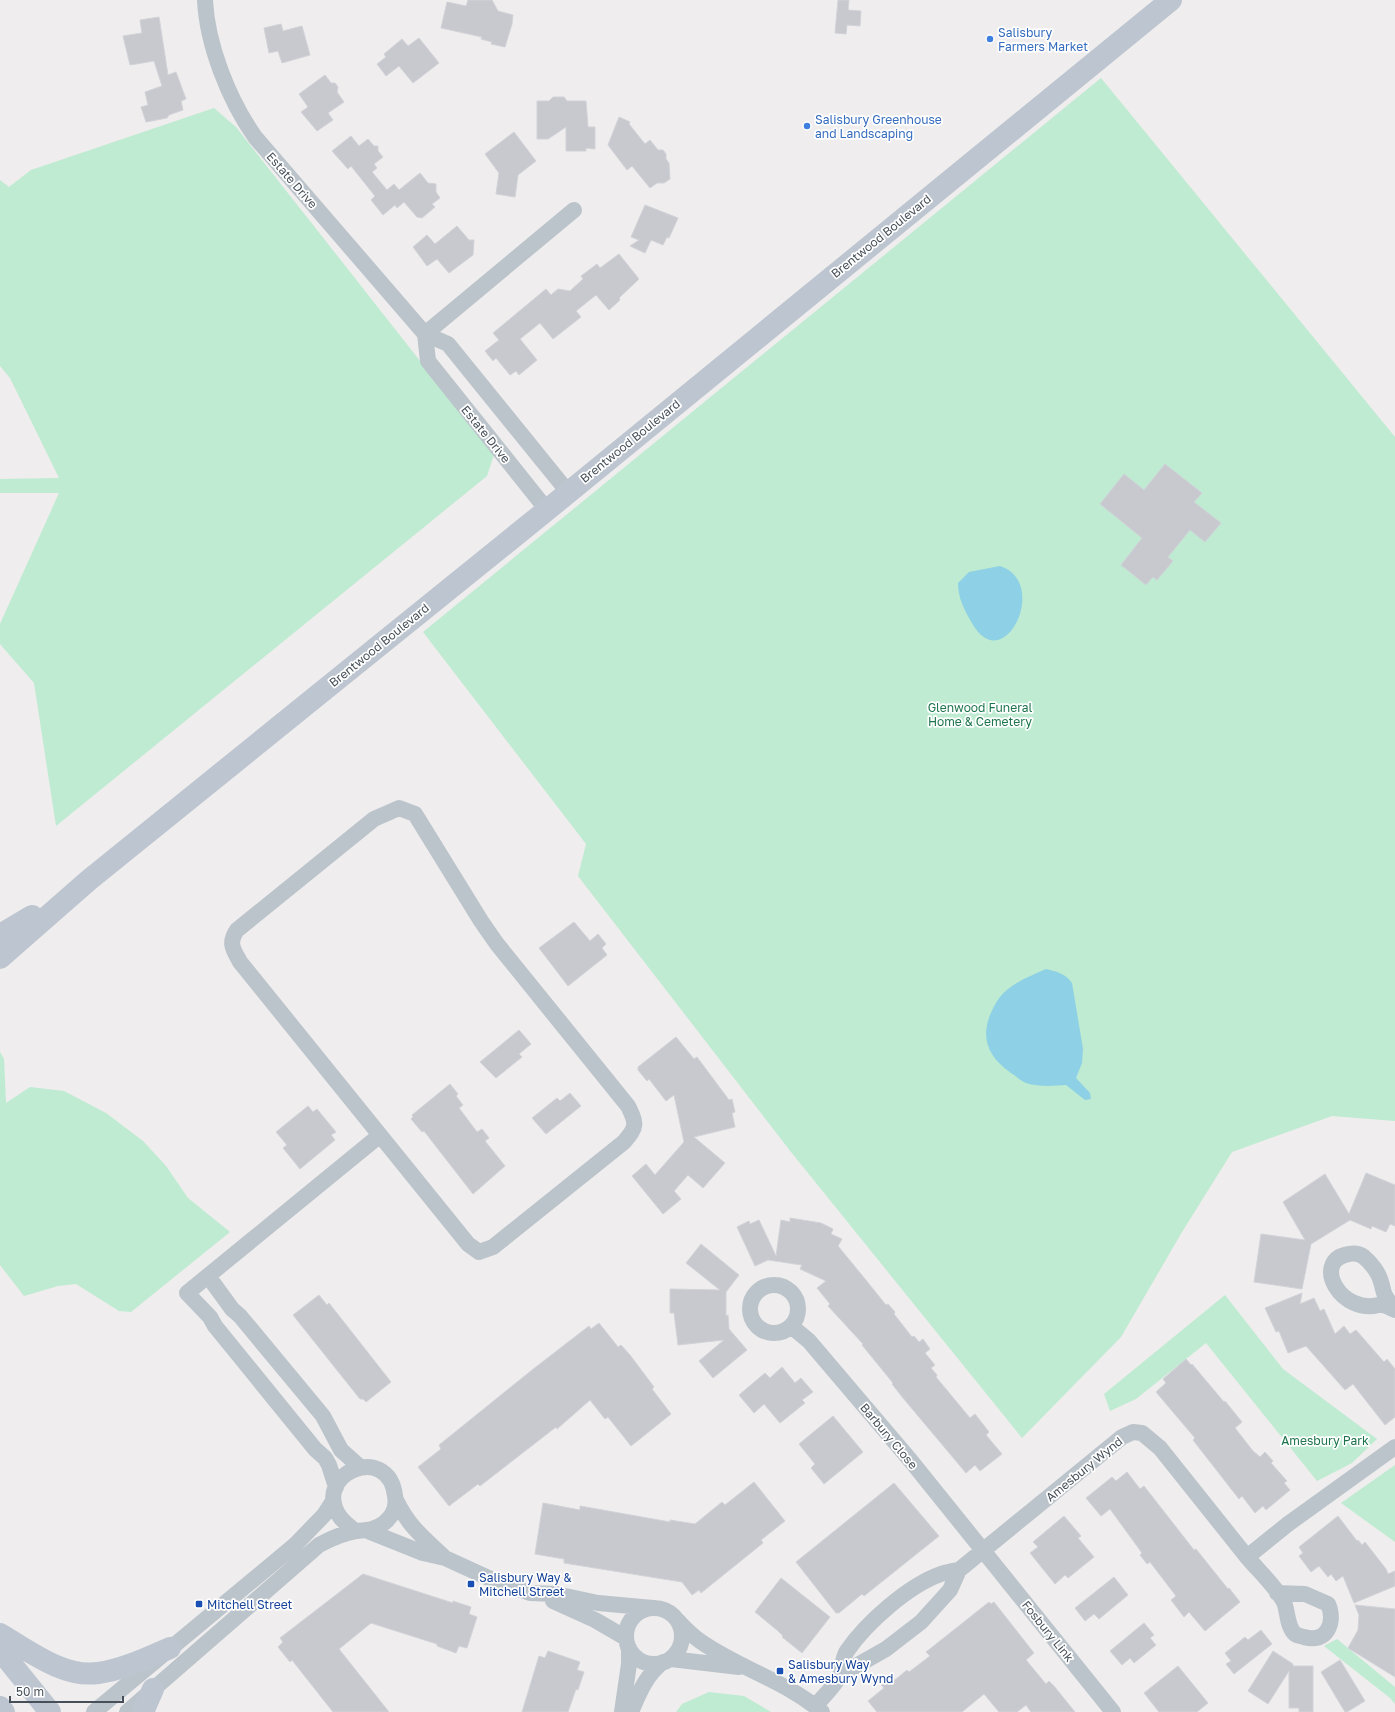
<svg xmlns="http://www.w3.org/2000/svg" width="1395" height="1712" font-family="'Golos Text',sans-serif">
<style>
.green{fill:#beebd1}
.water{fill:#8ed0e5}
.building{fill:#c7c9cf;stroke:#d1d3d8}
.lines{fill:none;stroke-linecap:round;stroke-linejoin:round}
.street{stroke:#bcc4cb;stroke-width:16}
.secondary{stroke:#bcc5d0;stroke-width:22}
.shop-dot{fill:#3f7fe0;stroke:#fff;stroke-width:1.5}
.transit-dot{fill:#1a4fb4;stroke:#fff;stroke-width:1.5}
.labels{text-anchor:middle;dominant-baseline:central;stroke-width:3.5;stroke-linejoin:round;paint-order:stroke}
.shop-label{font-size:12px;fill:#366cbe;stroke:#fff;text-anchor:start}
.street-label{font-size:12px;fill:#475059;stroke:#fff}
.park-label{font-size:12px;fill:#1d744c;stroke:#fff}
.transit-label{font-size:12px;fill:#164399;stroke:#fff;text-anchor:start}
</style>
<rect width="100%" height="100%" fill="#efeded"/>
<path class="green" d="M1101 78 1395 437V1121L1332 1116 1232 1152 1182 1232 1121 1337 1022 1438 791 1152 578 876 586 844 423 632Z
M214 108 236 127 494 455 487 476 56 826 34 683 0 644V624L59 493H0V479L59 478 10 378 0 366V180L9 187 31 170Z
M0 1052 4 1059 6 1103 30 1087 64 1091 106 1113 143 1141 166 1166 188 1198 230 1232 131 1312 119 1311 76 1284 58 1286 24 1296 0 1265Z
M1225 1295 1283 1369 1377 1439 1352 1463 1317 1481 1206 1343 1136 1399 1110 1411 1104 1394Z
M1395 1465V1542L1341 1503Z
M1337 1639 1395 1687V1704L1390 1698 1324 1646Z
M709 1692 744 1696 771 1712H676L682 1704Z"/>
<path class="water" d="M1000 566C1050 582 1005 677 973 625 965 611 958 599 958 583L969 572Z
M1046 969C1057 972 1065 973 1072 983L1083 1049 1082 1063 1076 1078 1090 1093 1091 1099 1085 1100 1066 1085C1054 1086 1038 1087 1026 1083 1021 1081 1016 1076 1011 1073 984 1054 979 1032 996 1003 1006 985 1028 977 1046 969Z"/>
<path class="building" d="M468 0H492L498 11 513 15 512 24 505 47 491 44 492 42 481 39 482 37 441 28 447 2 466 6Z
M838 0H849L848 10 861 11 860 26 847 25 846 34 835 33Z
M159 17 168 75 176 72 186 99 181 101 183 110 169 115 167 118 146 122 141 107 148 105 145 92 162 86 154 61 130 65 123 36 142 33 140 20Z
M281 24 283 31 302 26 310 55 282 63 278 51 269 53 264 28Z
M419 38 439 63 413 83 399 66 386 76 377 64 386 57 384 54 402 39 408 46Z
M325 75 331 83H335L338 87 337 92 344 102 328 113 333 120 317 131 301 112 308 107 299 94Z
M553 97H564L567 101H586L588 127H595V149L586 148V151H566V127L548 139H537V101H549Z
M619 117 630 122 629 124 645 144 650 140 658 150H663L666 154V159L669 163 670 179 664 183H657L650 188 632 166 627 170 608 145Z
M514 132 536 161 518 175 515 197 496 194 499 173 485 154Z
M351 136 359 146 368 139 374 146H378V151L383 157 374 164 377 168 372 172 387 190 394 184 399 190 420 173 428 183 436 184V192L440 198 432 204 435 207 422 218 417 217 404 202 397 208 395 205 383 215 371 200 375 196 351 166 348 169 332 151Z
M645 205 678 218 669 238 667 237 663 245 651 240 645 253 630 246 639 240 631 237Z
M457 226 469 240H474L473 255 449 273 437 259 427 266 413 247 427 235 435 244Z
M619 254 639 279 619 298 620 300 609 310 596 295 576 311 581 317 553 339 540 323 520 339 537 360 519 375 516 371 510 375 496 358 493 361 485 351 499 340 493 333 546 289 551 295 558 289 570 291 583 279 581 276 597 264 600 268Z
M1165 464 1202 493 1194 502 1221 523 1205 542 1190 530 1168 557 1173 561 1157 580 1153 577 1146 585 1121 565 1142 538 1100 504 1124 474 1144 490Z
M574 922 590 941 598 934 606 944 602 948 607 955 568 986 539 948Z
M519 1030 531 1044 519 1054 522 1057 496 1078 480 1062Z
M676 1037 694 1059 697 1057 729 1100 732 1099 735 1112 732 1113 735 1127 694 1137 725 1163 703 1188 688 1175 674 1191 681 1199 663 1214 632 1176 646 1164 655 1175 684 1142 674 1095 666 1101 649 1079 647 1081 638 1070V1067Z
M450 1084 458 1094 456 1096 463 1105 459 1108 477 1132 482 1129 489 1138 485 1141 505 1166 473 1194 424 1131 422 1132 411 1119 413 1117 412 1115Z
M570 1093 581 1106 546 1134 532 1118 557 1098 560 1101Z
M308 1106 313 1112 317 1109 336 1132 331 1135 335 1140 300 1169 283 1148 287 1145 276 1132Z
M1366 1173 1395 1185V1226L1390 1224 1386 1232 1372 1226 1371 1229 1350 1220 1311 1244 1302 1289 1254 1282 1261 1234 1305 1240 1283 1202 1325 1174 1349 1214Z
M790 1218 821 1223 833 1229 831 1234 842 1239 838 1246 861 1274 886 1305 888 1304 895 1312 894 1314 912 1337 914 1336 919 1342 923 1339 930 1349 925 1353 935 1365 931 1368 937 1375 936 1377 970 1418 975 1414 989 1432 986 1435 1002 1454 980 1471 975 1465 966 1473 903 1398 892 1384 893 1383 862 1345 863 1344 828 1306 830 1304 817 1288 826 1281 800 1269 802 1265 768 1260 755 1266 737 1227 749 1221 750 1224 759 1220 776 1256 781 1220 790 1222Z
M701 1244 739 1275 726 1292V1316L728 1315 729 1329 747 1350 713 1378 699 1361 724 1340 678 1345 674 1313H670V1289L720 1290 686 1263Z
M1302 1293 1300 1304 1314 1298 1320 1311 1324 1309 1335 1334 1344 1326 1350 1334 1356 1330 1384 1362 1387 1359 1395 1369V1417L1385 1425 1353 1384 1345 1390 1306 1346 1288 1353 1279 1331 1276 1332 1265 1308Z
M319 1295 327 1305 329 1303 391 1382 366 1402 363 1399H360L352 1389 293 1315Z
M599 1323 618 1347 621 1345 630 1355 654 1387 652 1389 671 1414 631 1446 608 1417 605 1419 590 1400 557 1429 556 1427 480 1486 478 1484 449 1506 418 1467 441 1449 439 1445 532 1370 589 1326 591 1329Z
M1186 1359 1191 1365 1192 1364 1224 1402 1225 1401 1242 1422 1235 1428 1253 1451 1260 1457 1265 1452 1273 1461 1271 1463 1287 1481 1284 1483 1290 1490 1266 1510 1263 1506 1255 1513 1242 1496 1239 1499 1193 1440 1195 1438 1156 1392 1166 1383 1163 1379Z
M782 1367 795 1383 801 1378 813 1392 802 1400 805 1403 780 1423 764 1404 754 1413 739 1395 765 1373 770 1378Z
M833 1416 863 1452 824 1484 811 1468 815 1464 799 1444Z
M1127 1472 1140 1489 1144 1486 1194 1550 1196 1549 1228 1589 1229 1588 1240 1602 1205 1631 1189 1612 1184 1617 1171 1600 1176 1596 1150 1562 1147 1564 1140 1555 1142 1553 1110 1509 1101 1516 1086 1498 1112 1477 1116 1481Z
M754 1482 785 1521 761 1540 763 1543 701 1593 699 1590 692 1595 682 1582 564 1563V1559L535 1554 543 1503 580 1510V1506L670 1522V1520L695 1524 722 1502 725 1505Z
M894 1483 939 1536 864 1596 862 1594 839 1613H836L796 1562Z
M1064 1516 1081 1536 1078 1538 1094 1557 1068 1578 1065 1575 1055 1584 1030 1553 1038 1547 1033 1542Z
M1338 1516 1357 1541 1358 1540 1362 1545 1365 1542 1386 1569 1388 1574 1395 1571V1586L1354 1603 1343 1576 1336 1581 1331 1574 1328 1577 1319 1566 1311 1572 1299 1556 1303 1553 1299 1547Z
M363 1574 453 1603V1601L471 1607 469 1614 477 1617 467 1648 459 1646 456 1653 437 1646V1644L371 1623 339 1649 389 1712H333L292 1660 290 1662 278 1647 283 1642 280 1638Z
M1114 1577 1128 1595 1099 1619 1094 1614 1085 1621 1075 1608Z
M781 1578 830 1617 802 1653 782 1637 783 1636 778 1631 755 1612Z
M989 1602 991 1604 994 1602 1034 1653 1026 1660 1046 1684 1049 1681 1054 1686 1075 1712H1031L1026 1705 1017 1712H999L984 1694 962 1712H877L868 1701 884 1688 881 1685 892 1676 895 1680 907 1670 909 1672 930 1656 926 1652Z
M1355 1605 1395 1609V1677L1348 1648 1358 1630 1359 1615Z
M1144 1623 1154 1635 1150 1638 1156 1645 1134 1663 1130 1658 1122 1665 1110 1651Z
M1261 1630 1272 1644 1234 1674 1226 1664 1231 1661 1225 1653 1245 1637 1248 1640Z
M548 1651 580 1662 577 1670 584 1672 578 1690 576 1689 568 1712H522L539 1656 545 1658Z
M1273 1651 1293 1664V1666H1313V1712H1299V1708H1289V1671L1268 1704 1248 1691Z
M1340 1660 1365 1701 1347 1712H1345L1321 1672Z
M1178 1666 1208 1703 1197 1712H1159L1144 1693Z"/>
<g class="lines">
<path class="street" d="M205 0C207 45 229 100 255 137L425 334 448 344 568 492
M425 334 428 361 547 510
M425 334 574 210
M399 808 415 814 481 921 497 944 628 1106C637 1124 637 1127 624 1142L493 1247 479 1252 468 1244 240 962C233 949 228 943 237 930L374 819Z
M208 1276 232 1309 240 1316 323 1416 341 1450 360 1467
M750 1309a24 24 0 1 1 48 0a24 24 0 1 1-48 0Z
M1395 1309C1392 1305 1388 1301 1386 1297 1383 1293 1383 1287 1381 1282 1379 1273 1371 1263 1364 1257 1360 1254 1354 1253 1349 1254 1310 1260 1341 1318 1382 1304L1395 1310
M791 1326 809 1341 911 1461 1113 1712
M336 1487 329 1465 325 1458 315 1449 215 1326 210 1317 187 1293 379 1136
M396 1500C409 1527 423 1537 444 1557
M368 1531 423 1553 445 1558 493 1580 530 1593 556 1594 598 1603 653 1608
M1247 1557C1258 1570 1276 1587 1284 1602 1288 1612 1287 1627 1295 1634 1298 1636 1301 1636 1304 1637 1327 1644 1336 1622 1328 1604L1305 1594 1277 1593
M553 1601 595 1620 626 1638
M626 1636a28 28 0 1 1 56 0a28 28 0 1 1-56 0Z
M677 1620C684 1627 691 1635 700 1641 738 1668 786 1681 822 1712
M671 1659 739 1667
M840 1675 886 1649 921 1622 950 1590 959 1570 1122 1437 1133 1432 1142 1433 1160 1448 1247 1557 1288 1524 1395 1447
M815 1706C823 1697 835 1686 840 1675 843 1668 842 1658 847 1651 866 1623 909 1585 941 1574 947 1572 953 1571 959 1570
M94 1712 295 1545 324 1515 333 1501
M127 1712 319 1545C330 1539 343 1533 356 1531 367 1530 375 1530 384 1523 393 1516 397 1506 395 1496 389 1441 310 1474 340 1517 344 1522 350 1527 355 1531
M622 1712 629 1664V1648
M631 1712C639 1693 646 1675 663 1662"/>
<path class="secondary" d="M0 935 32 916
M0 958 89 880 547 510 1171 0
M0 1634C28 1650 63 1678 98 1673 122 1670 147 1658 170 1648
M0 1650 50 1712
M0 1707 4 1712
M143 1712 153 1689"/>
</g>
<g class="shop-dot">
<circle cx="990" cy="39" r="4"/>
<circle cx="807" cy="126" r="4"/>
</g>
<g class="transit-dot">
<rect x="467" y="1580" width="8" height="8" rx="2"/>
<rect x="195" y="1600" width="8" height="8" rx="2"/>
<rect x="776" y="1667" width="8" height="8" rx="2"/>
</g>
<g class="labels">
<g class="shop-label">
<text x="998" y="32">Salisbury<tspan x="998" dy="14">Farmers Market</tspan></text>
<text x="815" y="119">Salisbury Greenhouse<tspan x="815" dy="14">and Landscaping</tspan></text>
</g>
<g class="street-label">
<text transform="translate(292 180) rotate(49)">Estate Drive</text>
<text transform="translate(881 236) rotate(-39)">Brentwood Boulevard</text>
<text transform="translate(486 434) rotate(51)">Estate Drive</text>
<text transform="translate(630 441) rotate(-39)">Brentwood Boulevard</text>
<text transform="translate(379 645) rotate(-39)">Brentwood Boulevard</text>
<text transform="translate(889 1436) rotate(50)">Barbury Close</text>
<text transform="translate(1084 1469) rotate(-39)">Amesbury Wynd</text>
<text transform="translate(1048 1631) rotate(51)">Fosbury Link</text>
</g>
<g class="park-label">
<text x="980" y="707">Glenwood Funeral<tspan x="980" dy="14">Home &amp; Cemetery</tspan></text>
<text x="1325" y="1440">Amesbury Park</text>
</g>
<g class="transit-label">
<text x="479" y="1577">Salisbury Way &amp;<tspan x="479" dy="14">Mitchell Street</tspan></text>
<text x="207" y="1604">Mitchell Street</text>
<text x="788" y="1664">Salisbury Way<tspan x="788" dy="14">&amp; Amesbury Wynd</tspan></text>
</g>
</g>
<path d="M10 1696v6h113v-6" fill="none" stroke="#475059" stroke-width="2"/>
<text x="16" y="1696" font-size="12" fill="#475059" stroke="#ffffff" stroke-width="3" paint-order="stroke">50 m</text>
</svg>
